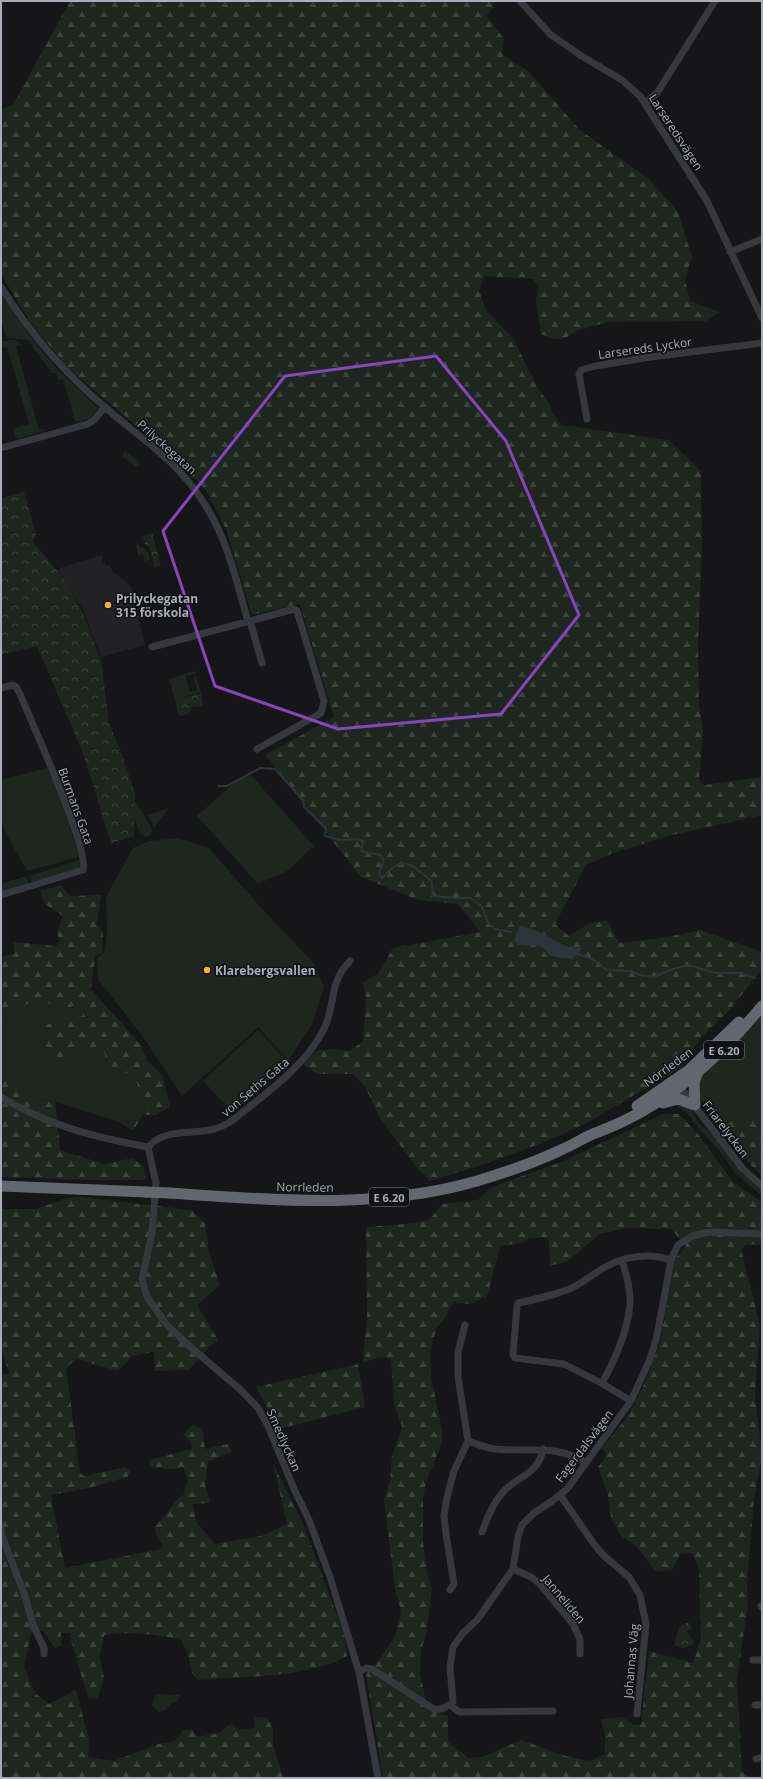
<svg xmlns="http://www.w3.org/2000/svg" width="763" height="1779" font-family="'Open Sans',sans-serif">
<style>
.built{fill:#222225}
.green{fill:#1e261f}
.forest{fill:url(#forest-firs);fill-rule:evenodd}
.park{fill:url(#park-crowns)}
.water{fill:#2c353c}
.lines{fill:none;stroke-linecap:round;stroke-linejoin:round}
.stream{stroke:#2c353c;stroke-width:2}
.minor{stroke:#37383d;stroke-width:7}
.highway{stroke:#63666e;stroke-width:11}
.highway-bridge{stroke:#63666e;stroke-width:11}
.marked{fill:none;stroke:#8446be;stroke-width:3;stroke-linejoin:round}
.poi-dot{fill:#f2b134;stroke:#111113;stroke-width:1.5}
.labels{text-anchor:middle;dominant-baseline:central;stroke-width:3;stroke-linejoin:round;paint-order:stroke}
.shield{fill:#111113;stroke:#7b7e86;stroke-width:1}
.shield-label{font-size:11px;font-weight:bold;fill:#a8adb8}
.street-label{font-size:12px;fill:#a8adb8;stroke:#111113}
.poi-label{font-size:12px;font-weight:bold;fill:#a8adb8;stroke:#111113;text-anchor:start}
</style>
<defs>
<pattern id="forest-firs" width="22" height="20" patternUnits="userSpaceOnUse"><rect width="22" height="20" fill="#1e261f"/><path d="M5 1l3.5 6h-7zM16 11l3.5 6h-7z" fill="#3c433d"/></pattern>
<pattern id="park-crowns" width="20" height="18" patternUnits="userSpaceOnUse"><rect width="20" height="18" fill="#1e261f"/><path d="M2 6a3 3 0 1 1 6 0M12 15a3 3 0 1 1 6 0" fill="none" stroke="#3c433d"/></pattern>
</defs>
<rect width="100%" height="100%" fill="#161618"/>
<path class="built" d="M102 555 103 562 107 565H110L112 571 131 586 145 645 101 657 83 610 59 571 60 568Z"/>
<path class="green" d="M1 295 33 340 57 369 98 408 90 418 73 424 75 422 63 379 58 380 56 373H52L28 340 13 338 7 339 1 320Z
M14 339 22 345 16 346 39 430 45 429V430L18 439 15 435 13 425 14 428 29 424 7 347 1 348V342Z
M125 451 140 462 139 467H136L122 456Z
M194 671 196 674 185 676 190 692 197 690 193 676H196L201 692 175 700 169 679Z
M47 768 63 806 79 857 27 871 1 824V780Z
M250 774 314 846 287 871 258 884 197 816 234 783Z
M133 799 141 809 152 830 151 835 145 837 140 834 133 814Z
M169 808 155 826H154L148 815Z
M178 838 209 848 262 909 312 961 324 986 313 1023 288 1061 258 1027 182 1096 144 1038 98 979 97 958 104 953 107 933 106 897 133 848 149 841Z
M80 860 79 868 32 882 29 876Z
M23 877H26L29 883 1 892V884Z
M42 998 62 1011 81 1002 83 1016 63 1022 44 1038 48 1058 80 1048 92 1051 102 1048 109 1065 115 1069 133 1076 146 1101 144 1107 120 1122 55 1102 31 1097 23 1084 1 1067V1023C14 1012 26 1003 42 998Z
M762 1013V1120H732L720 1124C708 1110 695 1098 698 1078Z
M258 1030 288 1062 233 1113 203 1081Z
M672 1103 692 1109 698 1123 712 1134 742 1173 762 1190V1196L735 1173 718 1149 700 1130 688 1114Z
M156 1694 179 1695 180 1697 176 1702 170 1704 166 1710 159 1712 152 1705Z"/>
<path class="forest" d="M70 1H496L487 16 504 39 502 54 528 71 580 130 650 180 678 212 692 257 685 280 690 301 720 312 706 321 608 322 576 331 565 338 553 339 541 334 536 303 538 287 533 279 485 276 479 290 486 310 513 338 537 387 549 403 552 413 562 425 669 440 701 471 702 547 698 644 699 705 703 731 699 780 704 785 762 777V815L672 835 613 853 586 865 555 924 569 936 590 923 608 921 619 943 662 938 700 930 762 952V969L728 1012 702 1036 680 1068 587 1123 537 1145 482 1165 430 1181 416 1167 380 1118 365 1087 353 1074H317L303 1064 314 1051 334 1049 350 1051 363 1041 366 999 363 982 378 974 393 948 480 932 458 904 418 900 361 877 265 755 334 717 300 604 252 615 226 529 205 489 171 455 69 369 30 322 1 274V109L13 105Z
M61 885 70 896 101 895 97 924 103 932 102 953 95 957 91 989 142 1046 146 1059 162 1075 170 1107 162 1111 157 1115H143L133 1131 120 1122 144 1107 146 1101 133 1076 115 1069 109 1065 102 1048 92 1051 80 1048 77 1059 65 1062 48 1058 44 1038 35 1027 83 1016 81 1002 62 1011 42 999C26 1003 13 1012 1 1023V957L15 953 13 942 56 946 60 942 57 933 63 916 45 904 40 891Z
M1 1067 23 1084 31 1097 55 1102 60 1150 104 1164 133 1158 144 1166 146 1180H86L1 1177Z
M663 1114H679L698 1134 734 1183 762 1202V1244L746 1245 741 1249 760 1325 755 1396 762 1455 754 1499 747 1583 748 1603 737 1679 742 1772 751 1778H383L366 1674 379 1660 395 1636 401 1611 395 1588 384 1500 390 1481 392 1457 402 1426 394 1405 391 1359 380 1357 364 1362 363 1360 367 1317 366 1227 417 1223 430 1219 442 1204 478 1200 490 1188 568 1159ZM628 1228 671 1229 686 1246 675 1259 660 1342 645 1383 628 1416 602 1448 607 1455 598 1467 608 1495 611 1518 621 1536 636 1546 656 1572 672 1570 680 1554 692 1553 699 1568 701 1638 693 1663 649 1651 641 1725H634L622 1717 601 1719 605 1736V1754L590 1761 566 1756 521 1740 482 1757 469 1758 448 1742V1716L428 1711 420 1673 421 1650 426 1636 432 1589 427 1573 423 1542V1498L426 1482 442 1443V1430L431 1377 430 1353 436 1329 444 1320 453 1302 469 1304 487 1297 500 1246 522 1243 530 1238H546L549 1240 550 1266 568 1261 600 1234Z
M732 1120H762V1176L744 1158 720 1124Z
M80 1197 192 1210 205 1224 209 1252 220 1285 197 1305 218 1340 208 1348 189 1370 155 1371 154 1352 132 1356 118 1371 76 1359 66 1368 80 1473 84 1476 126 1467 130 1472 127 1477 89 1488 51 1495 65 1568 161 1549 163 1545 156 1535 155 1527 179 1498 183 1496 188 1479 183 1467 173 1469 149 1467V1460L192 1449 191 1443 183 1434 193 1425 202 1429 205 1449 228 1444 232 1452 208 1462 205 1485 211 1503 193 1504 196 1522 215 1544 261 1536 287 1524 273 1463 303 1524 337 1615 344 1636 347 1656C314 1677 239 1677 198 1680L192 1673 188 1655 181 1640C155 1634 130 1631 104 1635L100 1657 104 1678 97 1699 88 1698 69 1633H61L62 1645 55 1648 43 1631 31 1633 24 1667 35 1693 49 1704 76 1690 89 1740 88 1757 114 1761 158 1744 175 1741 183 1730H193L198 1737 219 1733 232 1723 238 1730 254 1728 255 1717 268 1718 273 1730V1745L283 1778H1V1375L9 1373 1 1349V1209H35L67 1198Z
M358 1364 365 1407 279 1429 256 1387Z"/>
<path class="park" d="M24 492 36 535 33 542 65 580 82 611 101 660 109 723 123 757 135 794 134 836 111 843 83 753 37 646 1 655V498Z
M152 533 161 566 155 567 149 547 145 544 143 536Z
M139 544 140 548 144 547 146 552H148L150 559 145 561 143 554 138 555 136 545Z
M201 693 203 706 192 707 189 714 181 716 178 714 175 700Z
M688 1622 692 1627 687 1632 694 1641 693 1645 682 1648 674 1645 680 1627Z"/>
<path class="water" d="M520 925 539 932 568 947 582 948 573 959 555 957 548 954C542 941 531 947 519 945L514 941Z"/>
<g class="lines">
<path class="stream" d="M218 786H227L260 768 275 769 303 800 304 807 326 828 325 836 340 840 356 839 363 841 361 851 380 855 384 861 379 872 382 879C402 853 412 864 432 882L433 896 455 898H470L482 906 488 923 495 929 511 932
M575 953 592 959 607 970 632 971 639 975 654 977 670 970 688 965 716 973H740L755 978"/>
<path class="minor" d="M520 1 550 34 580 55 622 80 640 96 707 201 762 318
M645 103 657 93 715 1
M730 252 762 239
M1 287C30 333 64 373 106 408 139 437 178 462 202 500 227 537 236 579 248 622
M587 419 579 374 581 370 595 366 651 357 762 343
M1 448 88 424 95 419 105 407
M250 621 262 663
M152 647 287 611 294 609 297 611 324 701 321 713 257 749
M1 688 13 685 16 687 20 694C31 721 90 850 83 870L1 895
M677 1083 743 1169 762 1186
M1 1097C49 1126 94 1137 148 1147
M148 1147 156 1183 152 1233 142 1279 145 1291 149 1300 167 1325 187 1344 243 1392 258 1408 267 1424 295 1491 309 1520 330 1577 359 1672 378 1778
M148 1147C163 1129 190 1134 210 1130 219 1128 226 1125 233 1120 266 1093 304 1068 324 1029 336 1005 328 983 350 961
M602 1383C615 1360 627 1332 630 1305 631 1290 626 1274 622 1260
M631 1401 603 1384 564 1364 515 1358 513 1355 517 1306 518 1303C537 1299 556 1295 574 1287 585 1281 595 1273 605 1267 626 1256 649 1253 671 1260
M468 1441C477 1444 486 1448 495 1449 525 1452 559 1444 586 1463
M560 1495 594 1544 603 1555 629 1577 640 1595 646 1624 637 1714
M1 1527 2 1536 25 1596 33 1625 44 1648V1654
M482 1532C487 1519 492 1505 502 1493 516 1476 538 1476 543 1449
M513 1569 531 1577 539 1583 573 1624 580 1639V1654
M450 1590 454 1584 446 1534 444 1515 447 1497 454 1471 468 1441 458 1377V1352L465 1325
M761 1606 762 1607
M753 1660H762
M359 1672 366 1668 372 1669 435 1710 444 1708 453 1702 450 1667 453 1647 463 1633 477 1620 513 1569 518 1537 522 1525 534 1513 552 1501 567 1489 631 1401 650 1359 657 1336 671 1260 678 1245 692 1236 709 1232 762 1234
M450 1705 459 1712 553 1711
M755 1705H762
M756 1759 762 1757"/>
<path class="highway" d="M663 1103 678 1099 695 1105 694 1083 697 1074
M637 1106 689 1070 739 1022
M1 1186 146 1192
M169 1193C272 1200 377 1210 477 1181 507 1172 536 1162 563 1149 575 1144 586 1136 598 1132 665 1107 717 1060 762 1006"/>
<path class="highway-bridge" d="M146 1192 169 1193"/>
</g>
<path class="marked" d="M436 356 506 441 579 615 501 714 338 729 215 686 163 531 285 376Z"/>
<g class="poi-dot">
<circle cx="108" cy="605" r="4"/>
<circle cx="207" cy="970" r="4"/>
</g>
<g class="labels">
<g class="shield">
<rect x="704" y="1041" width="40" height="18" rx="3"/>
<rect x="369" y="1188" width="40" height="18" rx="3"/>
</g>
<g class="shield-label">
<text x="724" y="1050">E 6.20</text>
<text x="389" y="1197">E 6.20</text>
</g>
<g class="street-label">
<text transform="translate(676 132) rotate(57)">Larseredsvägen</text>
<text transform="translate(645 348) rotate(-8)">Larsereds Lyckor</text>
<text transform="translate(167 447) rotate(42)">Prilyckegatan</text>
<text transform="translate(76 806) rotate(70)">Burmans Gata</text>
<text transform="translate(668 1067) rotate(-36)">Norrleden</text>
<text transform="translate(255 1087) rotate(-40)">von Seths Gata</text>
<text transform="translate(726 1129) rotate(53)">Friarelyckan</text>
<text transform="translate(305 1187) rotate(1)">Norrleden</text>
<text transform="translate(284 1440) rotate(66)">Smedlyckan</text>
<text transform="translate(584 1446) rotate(-53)">Fagerdalsvägen</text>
<text transform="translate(564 1599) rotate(50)">Janneliden</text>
<text transform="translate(631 1661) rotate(-85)">Johannas Väg</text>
</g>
<g class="poi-label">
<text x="116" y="598">Prilyckegatan<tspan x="116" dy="14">315 förskola</tspan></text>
<text x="215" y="970">Klarebergsvallen</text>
</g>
</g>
<rect width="763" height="1779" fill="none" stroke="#a8adb8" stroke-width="4"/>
</svg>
